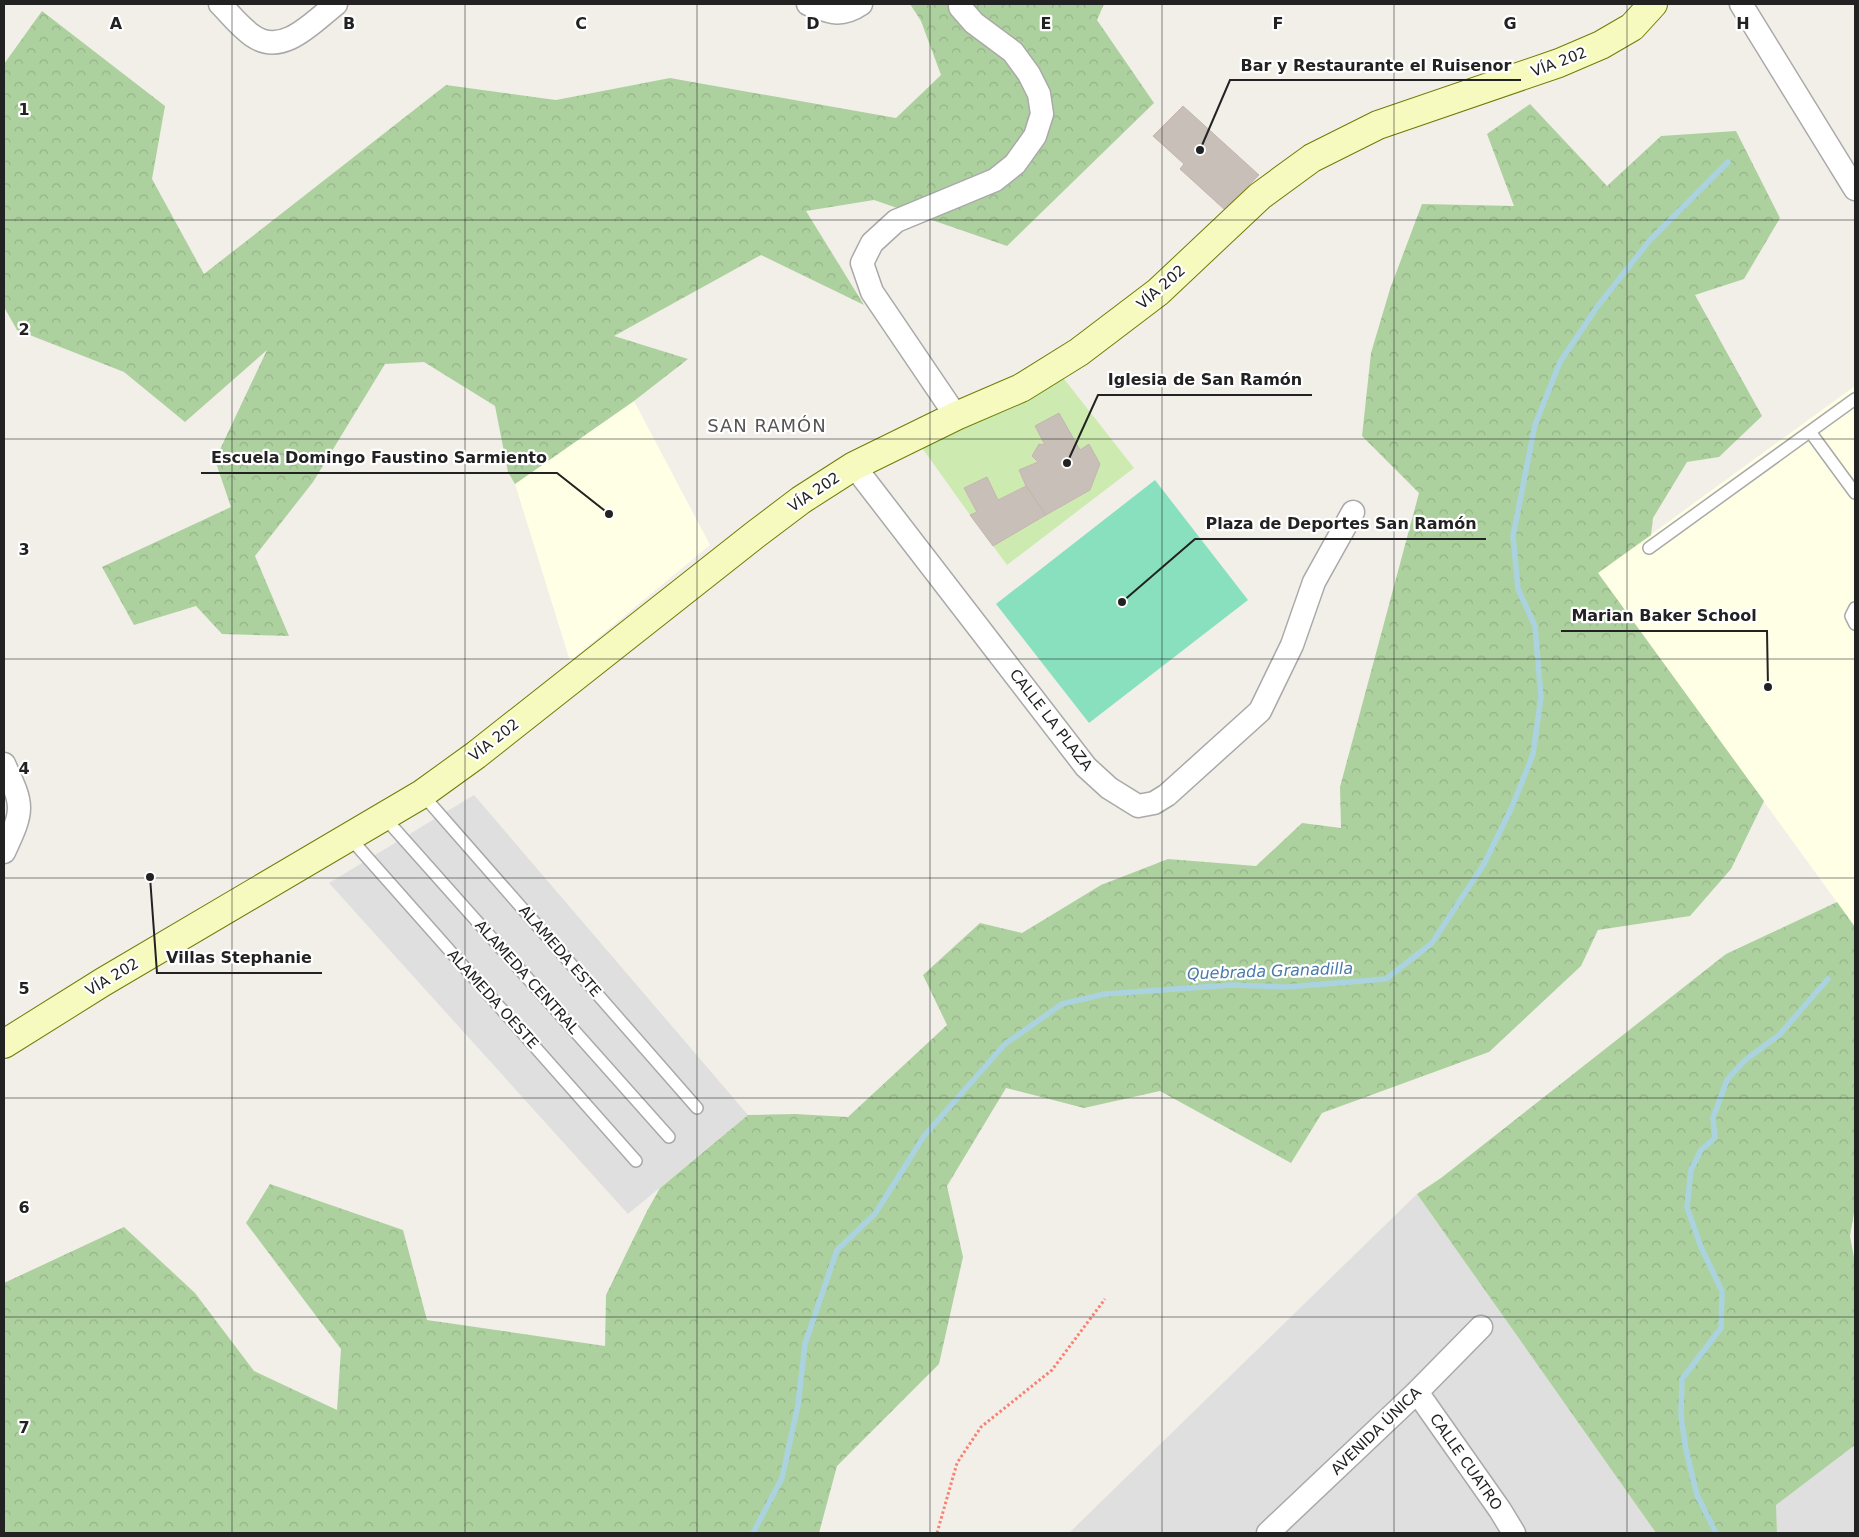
<svg xmlns="http://www.w3.org/2000/svg" width="1859" height="1537" font-family="'DejaVu Sans',sans-serif">
<style>
.residential{fill:#e0dfdf}
.education{fill:#ffffe5}
.forest{fill:url(#forest-crowns)}
.garden{fill:#cdebb0}
.pitch{fill:#88e0be}
.lines{fill:none;stroke-linecap:round;stroke-linejoin:round}
.stream{stroke:#aad3df;stroke-width:5.5}
.building{fill:#c7bfb8;stroke:#c4b6ab}
.lane-casing{stroke:#a9a9a9;stroke-width:14}
.street-casing{stroke:#a9a9a9;stroke-width:25}
.secondary-casing{stroke:#707d05;stroke-width:30}
.path{stroke:#fa8072;stroke-width:3;stroke-dasharray:2.5 2.5;stroke-linecap:butt}
.lane{stroke:#fff;stroke-width:11}
.street{stroke:#fff;stroke-width:22}
.secondary{stroke:#f7fabf;stroke-width:28}
.grid{fill:none;stroke:#222;stroke-width:1;stroke-opacity:0.55}
.labels{text-anchor:middle;dominant-baseline:central;stroke-width:4.5;stroke-linejoin:round;paint-order:stroke}
.street-label{font-size:15px;fill:#222;stroke:#fff}
.water-label{font-size:16px;font-style:italic;fill:#4a7aab;stroke:#fff}
.quarter-label{font-size:18px;letter-spacing:1px;fill:#555;stroke:#fff}
.grid-label{font-size:16px;text-anchor:middle;font-weight:bold;fill:#222;stroke:#fff;stroke-width:4.5;stroke-linejoin:round;paint-order:stroke}
.leader{fill:none;stroke:#222;stroke-width:2}
.callout-dot{fill:#222;stroke:#fff;stroke-width:2}
.callout-label{font-size:16px;text-anchor:middle;font-weight:bold;fill:#222;stroke:#fff;stroke-width:4.5;stroke-linejoin:round;paint-order:stroke}
</style>
<defs>
<pattern id="forest-crowns" width="20" height="18" patternUnits="userSpaceOnUse" patternTransform="scale(1.25)"><rect width="20" height="18" fill="#add19e"/><path d="M2 6a3 3 0 1 1 6 0M12 15a3 3 0 1 1 6 0" fill="none" stroke="#95b388"/></pattern>
</defs>
<rect width="100%" height="100%" fill="#f2efe9"/>
<path class="residential" d="M474 795 748 1115 628 1214 329 883Z
M1417 1194 1656 1533H1070L1071 1531Z
M1855 1445V1533H1777L1775 1505Z"/>
<path class="education" d="M1855 386V927L1598 573Z
M634 401 710 545 570 661 515 484Z"/>
<path class="forest" d="M910 4H1104L1097 20 1154 103 1007 246 874 200 806 211 864 305 761 255 614 336 688 359 634 401 515 484 508 472 495 406 424 362 385 364 313 482 255 556 289 636 222 634 196 606 134 625 102 567 231 507 215 460 267 350 185 422 124 372 17 330 4 307V64L42 11 165 106 152 179 204 274 446 85 556 100 670 78 896 118 941 75 921 21Z
M1530 104 1607 186 1661 136 1736 131 1780 218 1744 279 1695 295 1762 416 1719 457 1687 462 1653 518 1651 535 1598 573 1764 801 1731 869 1690 916 1598 930 1581 966 1489 1052 1322 1113 1291 1163 1160 1091 1084 1108 1006 1088 947 1186 963 1257 939 1364 837 1466 819 1533H4V1283L124 1227 195 1293 254 1371 337 1410 341 1349 246 1223 270 1184 403 1230 427 1320 605 1346 606 1295 647 1211 660 1188 748 1115 795 1114 848 1117 947 1025 923 975 980 923 1022 933 1101 885 1168 859 1256 866 1302 823 1341 828 1340 787 1419 493 1362 436 1371 353 1390 289 1422 204 1514 206 1487 134Z
M1837 902 1855 927V1207L1850 1236 1855 1263V1445L1776 1505 1777 1533H1656L1417 1194 1441 1178 1726 954Z"/>
<path class="garden" d="M1061 375 1134 468 1007 565 993 546 1090 490 1100 464 1089 445 1080 450 1035 426 1045 445 1039 444 1032 456 1038 462 1019 470 1026 486 998 500 987 477 977 512 970 515 920 445Z"/>
<path class="pitch" d="M1155 480 1248 600 1089 723 996 604Z"/>
<g class="lines">
<path class="stream" d="M753 1533 782 1478 798 1405 805 1344 837 1250 875 1214 924 1136 1005 1044 1062 1004 1105 994 1233 985 1287 987 1386 979 1432 943 1484 864 1512 807 1533 754 1541 697 1535 626 1518 589 1513 536 1535 425 1560 362 1597 307 1650 240 1728 162
M1716 1533 1697 1495 1686 1450 1681 1416 1682 1379 1721 1328 1722 1291 1701 1247 1687 1207 1691 1170 1701 1150 1715 1138 1713 1118 1727 1080 1744 1061 1779 1035 1828 979"/>
</g>
<path class="building" d="M1183 106 1259 175 1225 210 1180 169 1184 164 1153 136Z
M1059 413 1080 450 1089 444 1100 464 1090 490 1046 515 1026 486 1019 470 1038 462 1032 456 1039 444 1045 445 1035 426Z
M987 477 998 500 1026 486 1046 515 993 546 970 515 977 512 964 488Z"/>
<g class="lines">
<g class="lane-casing">
<path id="lane" d="M1811 433 1855 493
M1649 548 1855 399
M1855 608 1851 616 1855 624
M422 794 697 1108
M384 817 669 1137
M350 838 636 1161"/>
</g>
<g class="street-casing">
<path id="street" d="M220 4C230 14 241 28 253 36 283 57 314 21 336 4
M808 4C830 12 840 18 861 4
M1741 4 1855 189
M956 416 872 292 862 263 872 243 896 221 995 180 1015 164 1035 136 1042 114 1039 94 1029 74 1013 52 974 23 960 7V4
M854 466 1086 767 1109 788 1138 806 1154 803 1167 795 1260 711 1292 645 1314 582 1353 512
M4 764C24 807 24 809 4 852
M1417 1392 1500 1510 1514 1533
M1268 1533 1417 1392 1481 1327"/>
</g>
<g class="secondary-casing">
<path id="secondary" d="M4 1044 103 982 422 794 476 755 756 534 801 500 854 466 956 416 1021 388 1079 352 1158 292 1260 196 1312 158 1378 125 1559 63 1601 45 1632 27 1653 4"/>
</g>
<path class="path" d="M937 1533 957 1463 981 1427 1052 1370 1105 1299"/>
<use href="#lane" class="lane"/>
<use href="#street" class="street"/>
<use href="#secondary" class="secondary"/>
</g>
<path class="grid" d="M232 4V1533M465 4V1533M697 4V1533M930 4V1533M1162 4V1533M1394 4V1533M1627 4V1533M4 220H1855M4 439H1855M4 659H1855M4 878H1855M4 1098H1855M4 1317H1855"/>
<g class="labels">
<g class="street-label">
<text transform="translate(1559 62) rotate(-21)">VÍA 202</text>
<text transform="translate(1161 287) rotate(-41)">VÍA 202</text>
<text transform="translate(814 492) rotate(-34)">VÍA 202</text>
<text transform="translate(1051 720) rotate(52)">CALLE LA PLAZA</text>
<text transform="translate(494 740) rotate(-38)">VÍA 202</text>
<text transform="translate(560 951) rotate(49)">ALAMEDA ESTE</text>
<text transform="translate(112 977) rotate(-31)">VÍA 202</text>
<text transform="translate(527 977) rotate(48)">ALAMEDA CENTRAL</text>
<text transform="translate(493 999) rotate(48)">ALAMEDA OESTE</text>
<text transform="translate(1376 1431) rotate(-44)">AVENIDA ÚNICA</text>
<text transform="translate(1466 1462) rotate(55)">CALLE CUATRO</text>
</g>
<g class="water-label">
<text transform="translate(1270 971) rotate(-2)">Quebrada Granadilla</text>
</g>
<g class="quarter-label">
<text x="767" y="425">SAN RAMÓN</text>
</g>
</g>
<g class="grid-label">
<text x="116" y="29">A</text>
<text x="349" y="29">B</text>
<text x="581" y="29">C</text>
<text x="813" y="29">D</text>
<text x="1046" y="29">E</text>
<text x="1278" y="29">F</text>
<text x="1510" y="29">G</text>
<text x="1743" y="29">H</text>
<text x="24" y="115">1</text>
<text x="24" y="335">2</text>
<text x="24" y="555">3</text>
<text x="24" y="774">4</text>
<text x="24" y="994">5</text>
<text x="24" y="1213">6</text>
<text x="24" y="1433">7</text>
</g>
<path class="leader" d="M1200 150L1230 80H1521M1067 463L1098 395H1312M609 514L557 473H201M1122 602L1195 539H1486M1768 687L1767 631H1561M150 877L157 973H322"/>
<g class="callout-dot">
<circle cx="1200" cy="150" r="5"/>
<circle cx="1067" cy="463" r="5"/>
<circle cx="609" cy="514" r="5"/>
<circle cx="1122" cy="602" r="5"/>
<circle cx="1768" cy="687" r="5"/>
<circle cx="150" cy="877" r="5"/>
</g>
<g class="callout-label">
<text x="1376" y="71">Bar y Restaurante el Ruisenor</text>
<text x="1205" y="385">Iglesia de San Ramón</text>
<text x="379" y="463">Escuela Domingo Faustino Sarmiento</text>
<text x="1341" y="529">Plaza de Deportes San Ramón</text>
<text x="1664" y="621">Marian Baker School</text>
<text x="239" y="963">Villas Stephanie</text>
</g>
<rect width="1859" height="1537" fill="none" stroke="#222222" stroke-width="10"/>
</svg>
